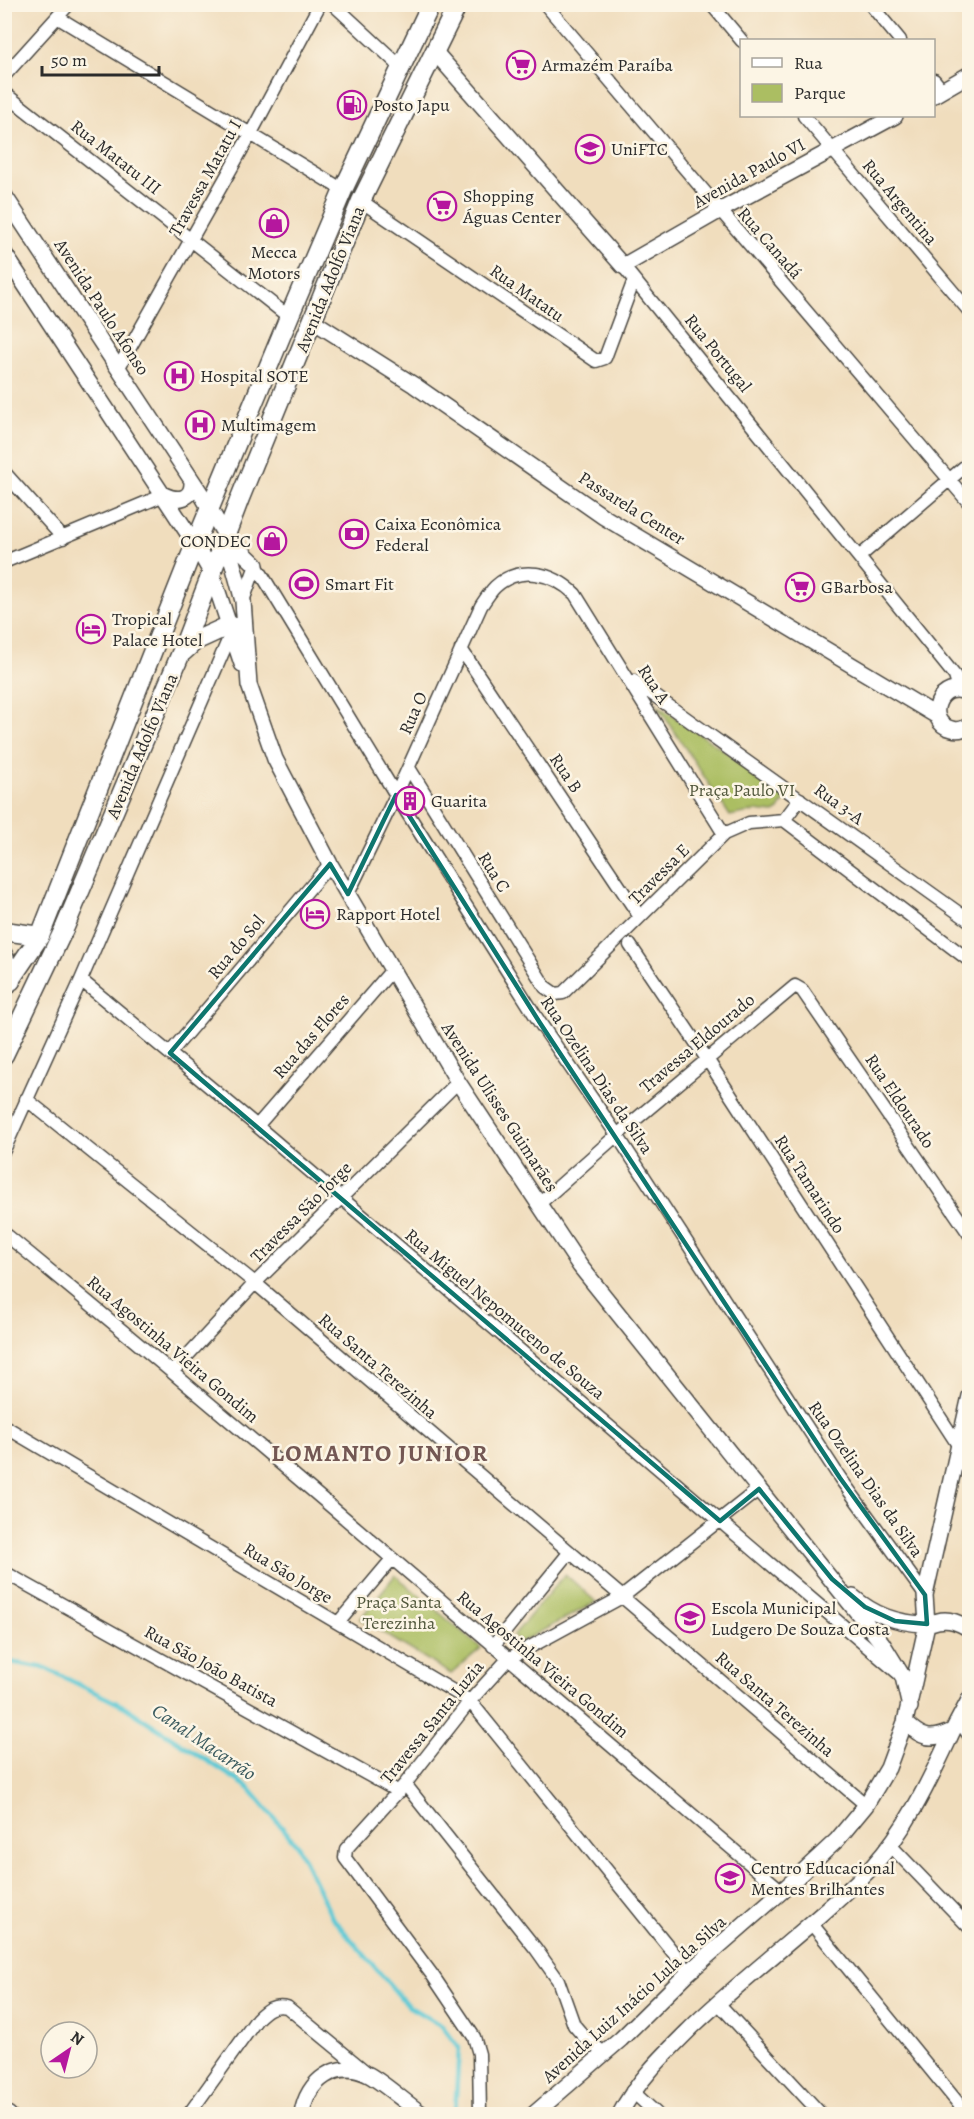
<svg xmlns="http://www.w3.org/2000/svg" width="974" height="2119" font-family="Alegreya,serif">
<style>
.green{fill:#abbe62;stroke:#6b7446;stroke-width:1.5}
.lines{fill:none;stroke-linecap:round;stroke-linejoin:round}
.stream{stroke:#5dc9d5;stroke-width:4.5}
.minor-casing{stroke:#494641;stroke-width:15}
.tertiary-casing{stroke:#494641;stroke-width:18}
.secondary-casing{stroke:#494641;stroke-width:21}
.minor{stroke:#fff;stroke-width:12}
.tertiary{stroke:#fff;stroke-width:15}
.secondary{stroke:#fff;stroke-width:18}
.marked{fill:none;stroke:#0f766e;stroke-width:4.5;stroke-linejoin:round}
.labels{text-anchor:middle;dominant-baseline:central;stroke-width:5;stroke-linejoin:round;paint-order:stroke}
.poi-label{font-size:18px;fill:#2b2b2b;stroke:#fcf5e5;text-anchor:start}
.street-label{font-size:18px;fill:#2b2b2b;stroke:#fcf5e5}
.park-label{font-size:18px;fill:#51573c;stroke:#fcf5e5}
.water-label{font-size:20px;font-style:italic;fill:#3a5a5e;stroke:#fcf5e5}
.district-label{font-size:24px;font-weight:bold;letter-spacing:1.5px;fill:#745854;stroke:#fcf5e5}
</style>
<rect width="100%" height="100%" fill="#fcf5e5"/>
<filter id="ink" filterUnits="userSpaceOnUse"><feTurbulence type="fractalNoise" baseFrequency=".0167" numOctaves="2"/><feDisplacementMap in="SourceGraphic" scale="12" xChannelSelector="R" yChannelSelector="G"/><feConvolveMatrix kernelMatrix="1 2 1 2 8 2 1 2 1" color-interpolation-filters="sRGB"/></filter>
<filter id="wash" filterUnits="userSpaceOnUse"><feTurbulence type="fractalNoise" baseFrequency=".008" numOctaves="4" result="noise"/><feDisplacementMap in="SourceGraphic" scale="24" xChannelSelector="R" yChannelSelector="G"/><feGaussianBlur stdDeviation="1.35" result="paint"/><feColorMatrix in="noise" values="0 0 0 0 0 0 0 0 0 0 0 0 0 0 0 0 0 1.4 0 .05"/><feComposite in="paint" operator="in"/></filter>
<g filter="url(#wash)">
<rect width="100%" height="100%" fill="#f0ddbd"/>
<path class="green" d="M657 705 788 794 779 810 774 813 755 811 730 816Z
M565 1574 596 1602 521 1642 513 1636Z
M395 1575 481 1648 451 1674 360 1619Z"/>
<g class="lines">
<path class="stream" d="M4 1661 45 1668 125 1707 249 1788 297 1845 332 1917 408 2006 442 2026 459 2048 455 2112"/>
</g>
</g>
<g filter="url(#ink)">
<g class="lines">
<g class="minor-casing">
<path id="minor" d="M333 4 401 67
M545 4 970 504
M711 4 742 41
M870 4 900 40
M57 17 343 190
M4 76 69 4
M934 80 942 90
M4 93 289 317
M804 116 970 312
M361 201 596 361 605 358 634 280
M623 266 955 676 959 690
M119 367 250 135 320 4
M4 472 63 538
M859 557 970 462
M4 562 164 495
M256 565 396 795 540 1023 617 1135 840 1478 925 1595
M243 601 256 565
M461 649 640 917
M634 681 970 921
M409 768 545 987 555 994 563 993 724 834 749 823 784 820 800 799
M784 820 970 961
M348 894 396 795 481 606C485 600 490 592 495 587 520 564 553 573 575 594L724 834
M630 945 707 1059 958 1445
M81 980 257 1126 897 1672
M170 1053 330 864
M26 1099 255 1283 866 1805
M257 1126 392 970
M4 1150 81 980 233 629
M539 1204 617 1135 795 986 802 990 970 1235
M4 1233C267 1448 523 1672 782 1891
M173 1371 255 1283 458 1082
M4 1426 470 1701 689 1972
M4 1572 399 1792
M338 1623 392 1559
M493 1646 569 1553
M405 1784 536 1949 558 1980 574 2025 587 2040 604 2053
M890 1845 970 1928
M811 1923 967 2114
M718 2003 821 2114
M632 2091 657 2114
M4 2110 10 2114
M189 2114 257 2019C266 2010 273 2004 287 2007L366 2072
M480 2114 479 2054 474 2037 433 1976 345 1858 346 1849 405 1784 470 1701 508 1659 622 1597 759 1489"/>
</g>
<g class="tertiary-casing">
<path id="tertiary" d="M434 51 623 266 719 211 895 116
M934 95 970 74
M4 195 203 497 225 535 243 601 249 685 275 759 330 864 458 1082 580 1266 882 1643 903 1677 910 1707
M4 253 195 544 212 574 242 664
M313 321 414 385 604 517 937 716
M164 495C179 502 193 499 192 481
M225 535 256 565
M970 694C939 676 923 723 952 729 958 731 964 729 970 725
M853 1597C874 1615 896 1623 924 1624 929 1624 933 1622 938 1621 950 1618 959 1623 970 1629
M960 1719 970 1734
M905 1722C922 1739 931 1741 952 1731
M302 2114C307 2081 336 2058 369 2075 384 2083 407 2104 422 2114
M534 2114 621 2039 689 1972 782 1891 837 1840 866 1805 888 1768 905 1722 927 1624 925 1595 970 1396
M620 2114C638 2079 667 2052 695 2024 752 1970 817 1923 872 1867 906 1830 928 1784 949 1739 955 1725 963 1712 970 1698"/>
</g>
<g class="secondary-casing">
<path id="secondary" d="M183 652 195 641 230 625
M4 931 40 936
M4 956 11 981
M4 989 40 936 195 544 289 317 343 190 431 4
M4 1055 65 927 181 653 240 498 361 201 458 4"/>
</g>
<use href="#minor" class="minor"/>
<use href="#tertiary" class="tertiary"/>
<use href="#secondary" class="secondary"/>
</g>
</g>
<path class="marked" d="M396 795 540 1023 840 1478 925 1595 927 1624 895 1621 865 1607 832 1579 759 1489 720 1521 170 1053 330 864 348 894Z"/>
<defs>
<g id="supermarket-ring" transform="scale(1.5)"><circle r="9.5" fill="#fcf5e5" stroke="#b5179e" stroke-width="1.5"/><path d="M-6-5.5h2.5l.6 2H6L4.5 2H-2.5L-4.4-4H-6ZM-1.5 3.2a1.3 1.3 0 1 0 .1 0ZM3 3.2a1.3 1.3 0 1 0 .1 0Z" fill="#b5179e"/></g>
<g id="fuel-ring" transform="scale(1.5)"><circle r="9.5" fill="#fcf5e5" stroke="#b5179e" stroke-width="1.5"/><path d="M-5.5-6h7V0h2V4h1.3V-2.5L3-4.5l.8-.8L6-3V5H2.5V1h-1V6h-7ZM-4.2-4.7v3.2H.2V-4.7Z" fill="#b5179e"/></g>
<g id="university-ring" transform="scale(1.5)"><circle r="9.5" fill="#fcf5e5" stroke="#b5179e" stroke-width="1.5"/><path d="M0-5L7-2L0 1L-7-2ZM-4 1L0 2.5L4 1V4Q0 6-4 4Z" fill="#b5179e"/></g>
<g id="shop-ring" transform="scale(1.5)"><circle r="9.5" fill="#fcf5e5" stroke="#b5179e" stroke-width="1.5"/><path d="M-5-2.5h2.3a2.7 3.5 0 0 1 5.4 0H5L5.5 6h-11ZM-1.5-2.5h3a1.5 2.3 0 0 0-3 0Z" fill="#b5179e"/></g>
<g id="hospital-ring" transform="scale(1.5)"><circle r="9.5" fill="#fcf5e5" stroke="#b5179e" stroke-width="1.5"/><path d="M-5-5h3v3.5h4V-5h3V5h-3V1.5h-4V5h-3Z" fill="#b5179e"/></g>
<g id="bank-ring" transform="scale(1.5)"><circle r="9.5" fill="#fcf5e5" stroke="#b5179e" stroke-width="1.5"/><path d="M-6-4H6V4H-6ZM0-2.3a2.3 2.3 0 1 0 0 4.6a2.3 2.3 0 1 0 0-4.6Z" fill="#b5179e"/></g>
<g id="stadium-ring" transform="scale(1.5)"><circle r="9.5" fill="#fcf5e5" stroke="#b5179e" stroke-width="1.5"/><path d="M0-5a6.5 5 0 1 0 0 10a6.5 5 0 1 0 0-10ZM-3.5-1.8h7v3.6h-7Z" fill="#b5179e"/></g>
<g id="hotel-ring" transform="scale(1.5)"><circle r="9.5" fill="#fcf5e5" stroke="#b5179e" stroke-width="1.5"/><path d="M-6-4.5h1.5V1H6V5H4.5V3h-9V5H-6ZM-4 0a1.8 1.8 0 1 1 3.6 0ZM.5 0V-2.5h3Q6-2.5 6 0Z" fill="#b5179e"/></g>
<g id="building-ring" transform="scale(1.5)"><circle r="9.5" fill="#fcf5e5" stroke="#b5179e" stroke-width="1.5"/><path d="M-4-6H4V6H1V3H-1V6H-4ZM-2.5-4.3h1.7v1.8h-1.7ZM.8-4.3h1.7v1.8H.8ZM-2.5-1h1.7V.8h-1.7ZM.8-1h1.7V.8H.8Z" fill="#b5179e"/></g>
<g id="school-ring" transform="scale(1.5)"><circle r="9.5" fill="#fcf5e5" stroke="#b5179e" stroke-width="1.5"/><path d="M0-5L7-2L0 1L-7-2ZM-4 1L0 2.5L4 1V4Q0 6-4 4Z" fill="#b5179e"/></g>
</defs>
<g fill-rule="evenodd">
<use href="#supermarket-ring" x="521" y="65"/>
<use href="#fuel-ring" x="352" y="105"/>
<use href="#university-ring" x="590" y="149"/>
<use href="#supermarket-ring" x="442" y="206"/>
<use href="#shop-ring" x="274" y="223"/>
<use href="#hospital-ring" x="179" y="376"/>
<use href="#hospital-ring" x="200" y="425"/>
<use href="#bank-ring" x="354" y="534"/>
<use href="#shop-ring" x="272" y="541"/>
<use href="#stadium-ring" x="304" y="584"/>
<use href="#supermarket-ring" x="800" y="587"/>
<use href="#hotel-ring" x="91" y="629"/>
<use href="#building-ring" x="410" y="801"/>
<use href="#hotel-ring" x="315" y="914"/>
<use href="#school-ring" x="690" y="1618"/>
<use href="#school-ring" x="730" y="1878"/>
</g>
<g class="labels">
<g class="poi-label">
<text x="542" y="65">Armazém Paraíba</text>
<text x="373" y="105">Posto Japu</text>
<text x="611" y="149">UniFTC</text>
<text x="463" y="196">Shopping<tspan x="463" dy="21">Águas Center</tspan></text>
<text x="274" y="252" text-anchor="middle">Mecca<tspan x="274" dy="21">Motors</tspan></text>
<text x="200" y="376">Hospital SOTE</text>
<text x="221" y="425">Multimagem</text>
<text x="375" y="524">Caixa Econômica<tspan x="375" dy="21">Federal</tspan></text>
<text x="251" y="541" text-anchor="end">CONDEC</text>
<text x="325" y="584">Smart Fit</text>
<text x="821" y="587">GBarbosa</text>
<text x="112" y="619">Tropical<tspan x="112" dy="21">Palace Hotel</tspan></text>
<text x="431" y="801">Guarita</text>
<text x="336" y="914">Rapport Hotel</text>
<text x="711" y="1608">Escola Municipal<tspan x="711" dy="21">Ludgero De Souza Costa</tspan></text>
<text x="751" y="1868">Centro Educacional<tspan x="751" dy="21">Mentes Brilhantes</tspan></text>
</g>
<g class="street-label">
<text transform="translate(116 157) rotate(38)">Rua Matatu III</text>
<text transform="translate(749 173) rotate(-29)">Avenida Paulo VI</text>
<text transform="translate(205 178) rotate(-61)">Travessa Matatu I</text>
<text transform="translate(900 202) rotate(50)">Rua Argentina</text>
<text transform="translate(770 243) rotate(49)">Rua Canadá</text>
<text transform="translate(330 279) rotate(-68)">Avenida Adolfo Viana</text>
<text transform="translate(527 293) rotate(35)">Rua Matatu</text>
<text transform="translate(102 307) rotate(57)">Avenida Paulo Afonso</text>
<text transform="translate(718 353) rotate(51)">Rua Portugal</text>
<text transform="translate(632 508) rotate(32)">Passarela Center</text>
<text transform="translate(654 684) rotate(57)">Rua A</text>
<text transform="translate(413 713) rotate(-66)">Rua O</text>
<text transform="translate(142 746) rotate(-67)">Avenida Adolfo Viana</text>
<text transform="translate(566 773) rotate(56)">Rua B</text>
<text transform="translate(839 804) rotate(36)">Rua 3-A</text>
<text transform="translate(494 872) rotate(58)">Rua C</text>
<text transform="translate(659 874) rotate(-45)">Travessa E</text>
<text transform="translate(236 947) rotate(-50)">Rua do Sol</text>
<text transform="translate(311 1036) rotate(-49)">Rua das Flores</text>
<text transform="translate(697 1043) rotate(-40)">Travessa Eldourado</text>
<text transform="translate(597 1075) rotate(56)">Rua Ozelina Dias da Silva</text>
<text transform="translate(900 1101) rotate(56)">Rua Eldourado</text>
<text transform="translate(500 1107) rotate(57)">Avenida Ulisses Guimarães</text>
<text transform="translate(810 1184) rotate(57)">Rua Tamarindo</text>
<text transform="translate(301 1212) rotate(-45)">Travessa São Jorge</text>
<text transform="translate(505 1314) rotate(40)">Rua Miguel Nepomuceno de Souza</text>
<text transform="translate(173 1349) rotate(40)">Rua Agostinha Vieira Gondim</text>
<text transform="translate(378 1366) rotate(41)">Rua Santa Terezinha</text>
<text transform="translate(866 1479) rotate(55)">Rua Ozelina Dias da Silva</text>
<text transform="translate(288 1573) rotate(31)">Rua São Jorge</text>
<text transform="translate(543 1664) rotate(40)">Rua Agostinha Vieira Gondim</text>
<text transform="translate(211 1666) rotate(29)">Rua São João Batista</text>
<text transform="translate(775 1704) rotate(41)">Rua Santa Terezinha</text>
<text transform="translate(432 1722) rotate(-51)">Travessa Santa Luzia</text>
<text transform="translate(634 1999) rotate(-42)">Avenida Luiz Inácio Lula da Silva</text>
</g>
<g class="park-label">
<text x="742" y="790">Praça Paulo VI</text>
<text x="399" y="1602">Praça Santa<tspan x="399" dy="21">Terezinha</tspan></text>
</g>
<g class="water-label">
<text transform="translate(204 1742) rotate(34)">Canal Macarrão</text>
</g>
<g class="district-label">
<text x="380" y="1453">LOMANTO JUNIOR</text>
</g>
</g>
<rect width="974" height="2119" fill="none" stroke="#fcf5e5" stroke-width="24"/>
<rect x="740" y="39" width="195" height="78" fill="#fcf5e5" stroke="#a8a49b" stroke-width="1.5"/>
<rect x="752" y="58" width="30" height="9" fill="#ffffff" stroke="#a8a49b" stroke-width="1.5"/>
<text x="794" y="69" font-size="18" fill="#2b2b2b">Rua</text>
<rect x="752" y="84" width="30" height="18" fill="#abbe62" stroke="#a8a49b" stroke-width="1.5"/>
<text x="794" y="99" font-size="18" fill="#2b2b2b">Parque</text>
<g transform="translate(69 2050) rotate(35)"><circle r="28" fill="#fcf5e5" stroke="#a8a49b" stroke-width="1.5"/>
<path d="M0-4.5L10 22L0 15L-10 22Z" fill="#b5179e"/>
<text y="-9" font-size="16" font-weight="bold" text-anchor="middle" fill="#2b2b2b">N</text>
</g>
<path d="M42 66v9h117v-9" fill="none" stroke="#2b2b2b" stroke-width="3"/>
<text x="51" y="66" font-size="18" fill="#2b2b2b" stroke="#fcf5e5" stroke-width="4.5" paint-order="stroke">50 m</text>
</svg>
